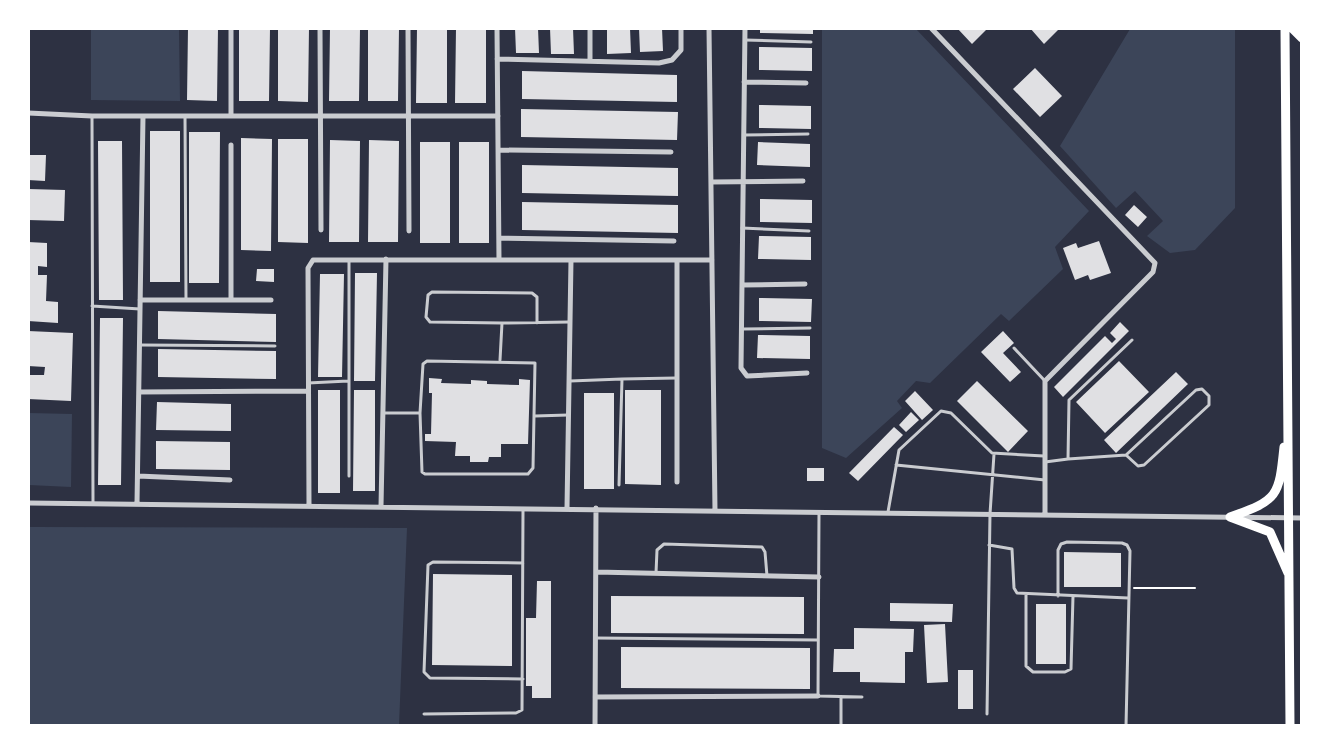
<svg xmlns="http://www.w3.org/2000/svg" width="1330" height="754" font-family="'Public Sans',sans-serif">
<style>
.green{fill:#3c4559}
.building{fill:#e0e0e3}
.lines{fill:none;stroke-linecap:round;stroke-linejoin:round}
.path{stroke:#fff;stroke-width:2}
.service{stroke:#caccd0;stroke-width:3}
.minor{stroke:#caccd0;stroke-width:5}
.trunk{stroke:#fff;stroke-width:9}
</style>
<rect width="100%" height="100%" fill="#2d3142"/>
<path class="green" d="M91 29H179L180 101 91 100Z
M822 29H916L1089 211 1055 247 1063 269 1009 321 1001 314 930 383 916 381 897 401 902 408 846 458 822 448Z
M1130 29H1235V208L1195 250 1170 253 1147 236 1163 221 1135 191 1116 208 1060 146Z
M29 413 72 414 71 487 29 485Z
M29 527 407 528 399 725H29Z"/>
<path class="building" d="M188 28H218L217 101 187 100Z
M239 28H270L269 101H239Z
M278 28H309L308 102 278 101Z
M330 28H360L359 101H329Z
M368 28H399L398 101H368Z
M417 28H447V103H416Z
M456 28H486V103H455Z
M515 28H538L539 53H516Z
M550 28H573L574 54H551Z
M607 28H630L631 53 607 54Z
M639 28H662L663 51 640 52Z
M760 28H813V34L760 33Z
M957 28H988L972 44Z
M1030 28H1060L1044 44Z
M759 47 812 48V71L759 70Z
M1035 68 1062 96 1040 117 1013 89Z
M522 71 677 75V102L522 99Z
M759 105 811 106V129L759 128Z
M521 109 678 112 677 140 521 137Z
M150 131H180V282H150Z
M189 132H220L219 283H189Z
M241 138 272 139 271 251 241 250Z
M278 139H308V243L278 242Z
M330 140 360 141 359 242H329Z
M369 140 399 141 398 242H368Z
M98 141H122L123 300H99Z
M420 142H450V243H420Z
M459 142H489V243H459Z
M758 142 810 144V167L757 165Z
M28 155H46L45 181 28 180Z
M522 165 678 168V196L522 193Z
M28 189 65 190 64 221 28 220Z
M760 199 812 200V223L760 222Z
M522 202 678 205V233L522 230Z
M1134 205 1147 217 1138 227 1125 215Z
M759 236 811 237V260L758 259Z
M1099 241 1111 273 1090 280 1088 275 1075 280 1063 248 1076 243 1078 248Z
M28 242 47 243V267L38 266V275H47L46 301 58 302V323L28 321Z
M257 269H274V282L256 281Z
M355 273H377L375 381H354Z
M320 274H344L342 377H318Z
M759 298 812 299 811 322 759 321Z
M158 311 276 314V342L158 339Z
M100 318H123L121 485H98Z
M1120 322 1129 331 1063 397 1054 387 1105 336 1112 343 1116 339 1110 333Z
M28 331 73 333 71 401 28 399V375H44L45 367 28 366Z
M1003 331 1014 343 1003 353 1021 372 1010 382 981 352Z
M758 335 810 336V359L757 358Z
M158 349 276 351V379L158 377Z
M1119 361 1149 392 1105 433 1076 402Z
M1176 372 1188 384 1116 453 1104 440Z
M429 378 442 379 441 383 471 384V380L487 381V384L519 385V379L530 380 528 444H501V457H489L488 462H470V456H455L456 442 425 441V434H431L432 393H429Z
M977 381 1028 431 1008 452 957 401Z
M318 390H340V493H318Z
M354 390H375V491H353Z
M625 390H661V485L625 484Z
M915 391 933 410 922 420 905 401Z
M584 393H614V489H584Z
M157 402 231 404V431L156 430Z
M911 412 919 420 906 432 899 425Z
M894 427 903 435 858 481 849 473Z
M156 441 230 442V470L156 469Z
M807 468H824V481H807Z
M1064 552 1121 553V587H1064Z
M433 574 512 575V666L432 665Z
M537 581H551V698H532V686H526V618H536Z
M611 596 804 597V634L611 633Z
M890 603 953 604 952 622 890 621Z
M1036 604H1066V664H1036Z
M945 624 948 682 927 683 924 625Z
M854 628 914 629 913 652H905V683L860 682V672H833L834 649H854Z
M621 647 810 648V689L621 688Z
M958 670H973V709H958Z"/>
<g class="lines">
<path class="path" d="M1134 588H1195"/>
<path class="service" d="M745 40 811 42
M92 116 93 503
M185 116 186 300
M744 135 808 134
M742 228 809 231
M349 261V476
M92 306 140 309
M502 323 569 322
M743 329 810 328
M140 345 275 346
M1014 348 1045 381
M500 360 502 323 430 322 426 317 428 295 432 292 532 293 537 297V323
M427 361 535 363 533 468 528 474H425L422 472 420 413 423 364Z
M570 381 622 379
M308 383 348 381
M383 413H420
M535 416 568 415
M1068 459 1126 455 1196 390 1202 389 1209 396V405L1144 465 1138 466 1126 455
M1045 462 1068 459 1069 400 1132 340
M896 465 1045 480
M619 485 622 379 676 378
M888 512 899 450 941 411 951 413 992 453 1044 456
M819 513 818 696 862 697
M989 545 1012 549 1014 588 1017 593 1128 598
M656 573 657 550 664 544 762 547 765 552 767 576
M1026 594V666L1033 672H1065L1071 669 1073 596
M1058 596V550L1061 544 1067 542 1122 543 1127 545 1130 551 1126 726
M596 638 818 640
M523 679 430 678 424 672 428 565 433 562 523 563
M424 714 516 713 522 710 523 510
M987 714 990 514 994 454
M841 726V697"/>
<path class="minor" d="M231 28V116
M320 28 321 230
M408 28 409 231
M497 28 499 260
M590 28V61
M709 28 715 510
M745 28 741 368 747 376 807 373
M931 28 1155 263 1153 272 1045 381V514
M497 59 659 63 672 60 681 50V28
M744 82 806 83
M28 113 92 116H498
M498 150 671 152
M711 182 803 181
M499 238 674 241
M742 285 805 284
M140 300H271
M231 300V145
M139 392 308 391
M138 476 230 480
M677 482V260
M28 503 1302 518
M137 504 143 116
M309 505 308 268 313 260H712
M381 506 386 259
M567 508 571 260
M596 572 819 577
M595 697 818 696
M595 726 596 508"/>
<path class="trunk" d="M1285 28 1290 726
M1292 28 1302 38
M1230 517C1278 500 1279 497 1284 447
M1230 517 1270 532 1288 573"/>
</g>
<rect width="1330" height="754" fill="none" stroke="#ffffff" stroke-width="60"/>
</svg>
